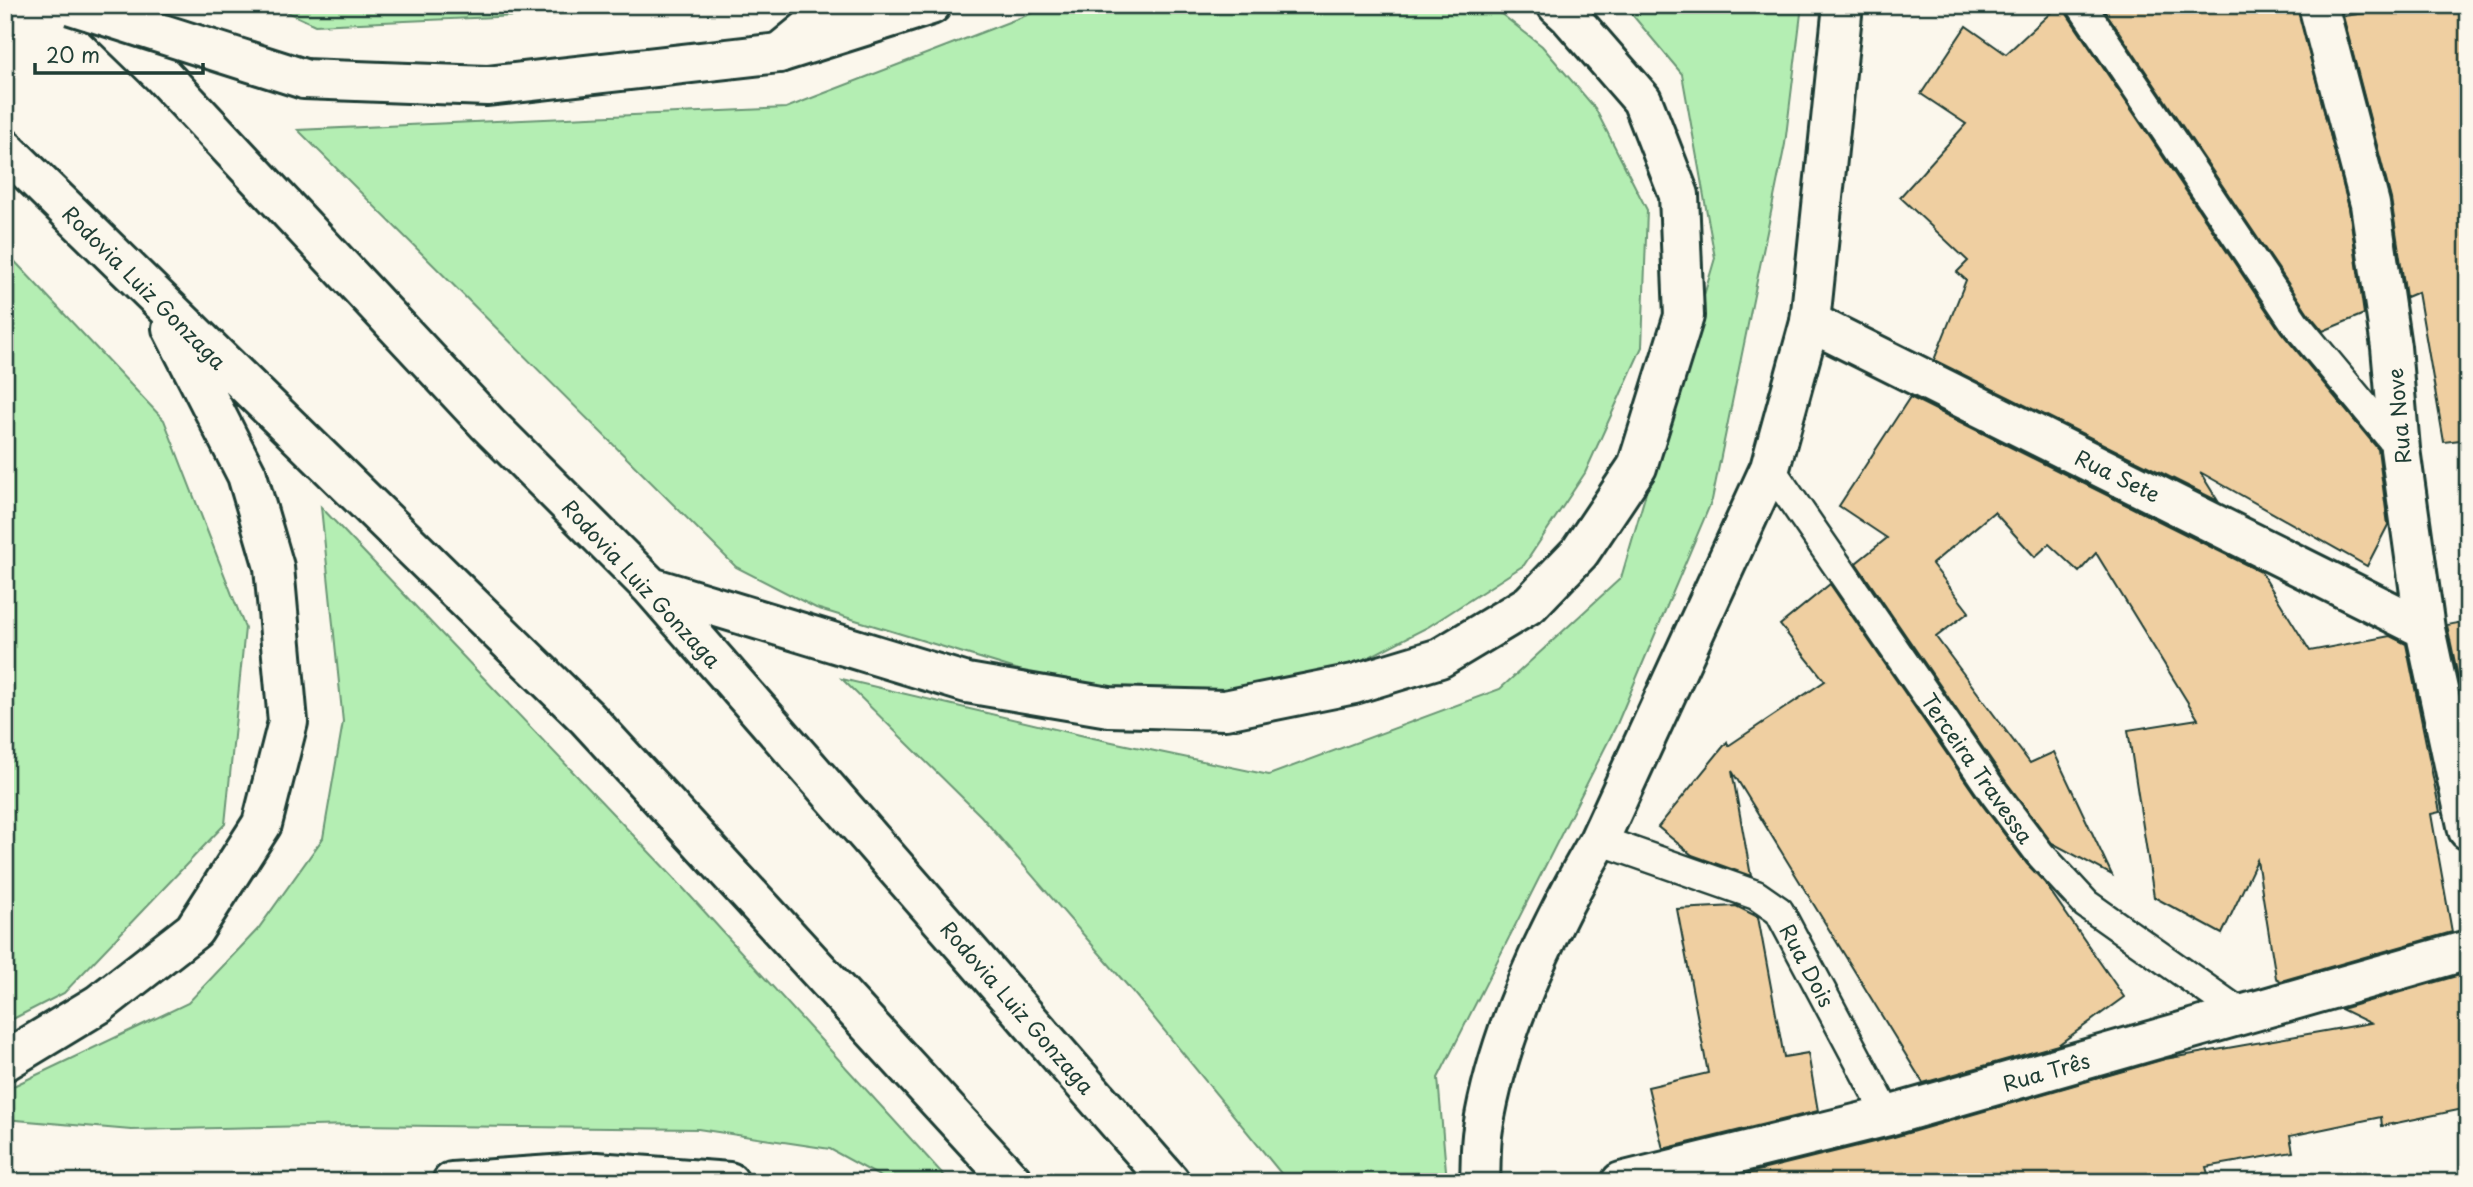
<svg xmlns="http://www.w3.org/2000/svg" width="2473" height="1187" font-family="'Playpen Sans',sans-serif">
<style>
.green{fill:#b4eeb3;stroke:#6a9674;stroke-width:2}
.building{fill:#efcfa1;stroke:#1f3d34;stroke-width:2}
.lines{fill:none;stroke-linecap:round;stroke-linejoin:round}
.lane-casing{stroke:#1f3d34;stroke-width:33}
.street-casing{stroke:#1f3d34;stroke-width:44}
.primary-casing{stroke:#1f3d34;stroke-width:44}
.highway-casing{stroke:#1f3d34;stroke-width:44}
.lane{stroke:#fbf7ec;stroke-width:28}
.street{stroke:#fbf7ec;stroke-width:38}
.primary{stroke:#fbf7ec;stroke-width:38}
.highway{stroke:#fbf7ec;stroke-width:38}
.primary-bridge-casing{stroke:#1f3d34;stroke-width:44;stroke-linecap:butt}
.primary-bridge{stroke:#fbf7ec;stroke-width:38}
.labels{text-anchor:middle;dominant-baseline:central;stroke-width:6;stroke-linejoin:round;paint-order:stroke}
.street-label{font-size:21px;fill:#1f3d34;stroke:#fbf7ec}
</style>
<rect width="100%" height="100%" fill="#fbf7ec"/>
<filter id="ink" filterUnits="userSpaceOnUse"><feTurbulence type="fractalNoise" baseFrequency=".0143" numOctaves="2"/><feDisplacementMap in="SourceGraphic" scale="14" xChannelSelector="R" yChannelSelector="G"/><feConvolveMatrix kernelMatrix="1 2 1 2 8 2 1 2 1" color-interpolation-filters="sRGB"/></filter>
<g filter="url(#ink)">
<path class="green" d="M272 5H764L315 25Z
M1053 5H1490L1542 46 1595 108 1647 210 1642 347 1585 473 1524 565 1428 627 1344 670 1222 703 1068 685 816 608 736 567 298 130 786 108Z
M1624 5H1802L1785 144 1712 500 1617 724 1438 1078 1447 1182H1288L1132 991 981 816 842 679 1093 738 1269 775 1500 689 1621 578 1715 258 1682 74Z
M5 251 164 420 245 628 225 824 64 993 5 1023Z
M321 507 673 877 950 1182H890L830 1149 698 1129 355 1125 131 1130 5 1119V1090L188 1003 258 929 323 838 343 722Z"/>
<path class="building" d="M2059 5H2064L2067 14 2281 332 2378 449 2388 525 2367 566 2200 472 2218 501 1934 360 1966 280 1957 272 1968 261 1900 197 1966 124 1921 94 1966 26 2006 54Z
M2101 5H2297L2349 208 2364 314 2323 331 2308 313Z
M2428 5H2468V439L2444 442 2418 292 2406 297 2391 199 2343 16Z
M1910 397 2261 572 2310 651 2390 636 2406 644 2440 812 2431 814 2452 932 2281 981 2276 978 2257 860 2222 934 2154 897 2128 730 2198 719 2096 553 2079 572 2049 544 2035 557 1994 512 1932 564 1969 612 1936 637 2030 763 2054 752 2112 875 2052 843 2007 783 1856 563 1887 538 1839 506Z
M1830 584 1980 802 2027 864 2044 882 2124 997 2058 1045 1923 1083 1732 771 1751 876 1692 855 1658 827 1727 742 1728 746 1825 681 1780 625Z
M2468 621V724L2447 625Z
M1736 906 1758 917 1784 1057 1808 1053 1818 1111 1663 1149 1648 1087 1708 1073 1677 909Z
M2460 975 2461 982 2468 981V1108L2382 1126 2381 1117 2290 1136 2293 1152 2206 1167 2208 1174 2179 1182H1713L1894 1137 2165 1059 2370 1023 2341 1009Z"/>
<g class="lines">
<g class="lane-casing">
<path id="lane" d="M2081 5 2295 323 2400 449
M1770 468 1994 793 2040 854 2086 904 2243 1015
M1599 840 1756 895 1779 911 1888 1116"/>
</g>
<g class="street-casing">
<path id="street" d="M2318 5 2370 204 2391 347 2400 449 2425 629 2468 830
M1810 322 2425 629
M1621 1182 1888 1116 2468 950"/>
</g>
<g class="primary-casing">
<path id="primary" d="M304 79 487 86 779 53 931 5"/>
</g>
<g class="highway-casing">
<path id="highway" d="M93 8 161 74 488 424 651 587 1170 1182
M779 53 838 5
M5 149 587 718 1013 1182
M651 587 967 683 1109 707 1225 710 1354 684 1440 658 1530 604 1580 552 1637 467 1684 316 1679 195 1642 100 1569 16 1557 5
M5 1061 99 1004 194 930 262 824 288 722 274 567 247 475 172 328
M452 1182 596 1172 729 1182
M1480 1182C1481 1164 1480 1145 1483 1128 1499 1029 1549 926 1599 840L1770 468 1810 322 1843 5"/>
</g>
<use href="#lane" class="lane"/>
<use href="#street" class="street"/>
<use href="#primary" class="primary"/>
<use href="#highway" class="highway"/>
<g class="primary-bridge-casing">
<path id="primary-bridge" d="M71 5 304 79"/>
</g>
<use href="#primary-bridge" class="primary-bridge"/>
</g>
</g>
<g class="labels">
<g class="street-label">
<text transform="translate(145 287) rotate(45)">Rodovia Luiz Gonzaga</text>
<text transform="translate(2398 416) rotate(-95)">Rua Nove</text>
<text transform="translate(2118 475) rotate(26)">Rua Sete</text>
<text transform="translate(642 583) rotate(47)">Rodovia Luiz Gonzaga</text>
<text transform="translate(1978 768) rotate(55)">Terceira Travessa</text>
<text transform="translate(1808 965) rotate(62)">Rua Dois</text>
<text transform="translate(1018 1007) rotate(49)">Rodovia Luiz Gonzaga</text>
<text transform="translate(2046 1071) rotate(-16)">Rua Três</text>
</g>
</g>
<rect width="2473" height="1187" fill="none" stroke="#fbf7ec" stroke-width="28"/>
<rect x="14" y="14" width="2445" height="1159" fill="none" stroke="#1f3d34" stroke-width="2.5" filter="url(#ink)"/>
<path d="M35 63v10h168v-10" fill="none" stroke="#1f3d34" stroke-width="3.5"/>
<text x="46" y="63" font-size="21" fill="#1f3d34" stroke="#fbf7ec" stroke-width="5" paint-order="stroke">20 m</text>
</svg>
